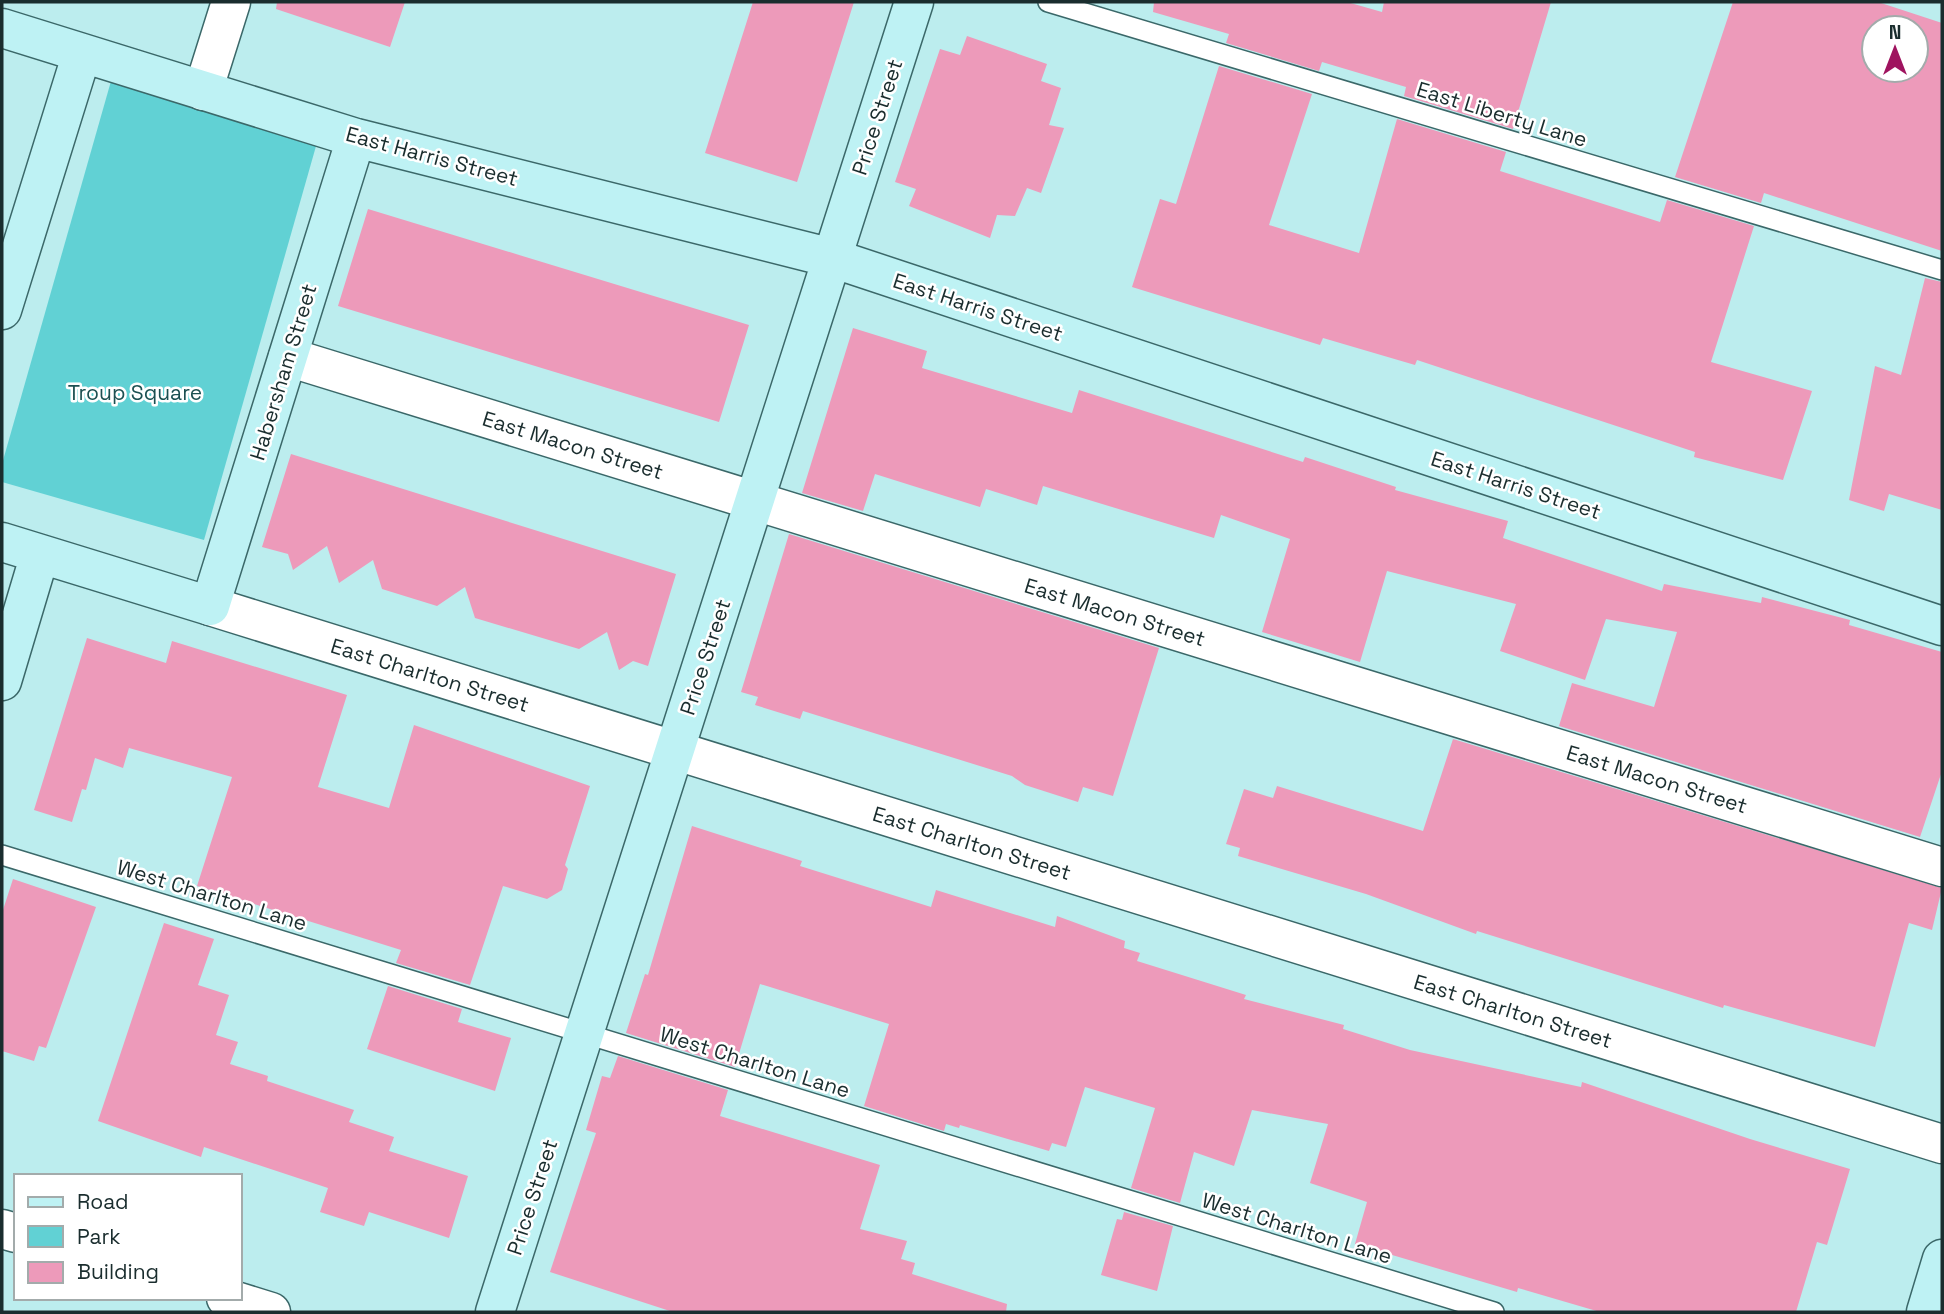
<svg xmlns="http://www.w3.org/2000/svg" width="1944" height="1314" font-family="'Space Grotesk',sans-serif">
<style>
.green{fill:#61d1d4}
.building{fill:#ed9aba;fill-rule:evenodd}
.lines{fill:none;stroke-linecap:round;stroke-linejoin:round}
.lane-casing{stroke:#3b6869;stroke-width:22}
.street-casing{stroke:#3b6869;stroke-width:41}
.secondary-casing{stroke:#3b6869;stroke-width:41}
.lane{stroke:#fff;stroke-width:19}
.street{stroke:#fff;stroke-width:38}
.secondary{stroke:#bef2f4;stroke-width:38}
.labels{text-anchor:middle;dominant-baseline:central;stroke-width:5;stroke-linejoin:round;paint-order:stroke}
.street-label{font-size:21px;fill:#1a2d2e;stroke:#fff}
.park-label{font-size:21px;fill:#1c5052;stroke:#fff}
</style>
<rect width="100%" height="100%" fill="#bcedee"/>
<path class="green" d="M117 60 324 118 204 540 2 482V464Z"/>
<path class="building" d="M277 2H405L390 47 276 9Z
M753 2H854L797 182 705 153Z
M1154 2H1347L1382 12 1384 2H1551L1513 129 1404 96 1406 87 1322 62 1319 71 1226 43 1229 34 1153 12Z
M1733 2H1878L1942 23V251L1764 193 1761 203 1675 177ZM1874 28H1916V70H1874Z
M967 36 1047 64 1041 81 1061 88 1049 125 1064 128 1041 193 1027 188 1015 216 997 215 990 238 909 206 916 189 895 182 940 49 960 55Z
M1219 66 1312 94 1269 225 1359 253 1397 119 1506 152 1500 171 1660 222 1667 200 1754 226 1711 362 1812 391 1783 480 1694 457 1695 452 1417 360 1415 365 1323 338 1320 345 1132 287 1160 199 1176 204Z
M368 209 749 325 719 422 338 306Z
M1925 278 1942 282V510L1889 494 1884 511 1849 500 1875 366 1901 375Z
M853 328 927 351 922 368 1072 413 1079 390 1303 462 1305 457 1396 487 1395 490 1508 521 1503 538 1662 591 1664 584 1761 603 1762 597 1850 620 1849 625 1942 652V771L1920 837 1559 726 1572 683 1654 707 1677 632 1606 619 1585 680 1500 651 1516 604 1387 571 1360 662 1262 632 1290 539 1221 515 1214 538 1043 486 1037 505 986 489 980 507 875 474 863 511 802 493Z
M291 454 676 574 648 666 633 661 619 670 607 632 579 649 475 618 465 587 437 606 382 589 373 560 339 583 327 546 293 570 288 554 262 547Z
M789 534 1159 648 1113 796 1083 787 1078 802 1025 785 1012 776 803 711 800 719 755 705 758 697 741 692Z
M87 638 166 663 172 641 347 695 318 787 389 808 414 725 590 786 565 865 568 869 562 890 547 899 503 886 470 985 396 963 401 950 197 886 232 777 129 748 123 768 95 758 86 790 82 789 72 822 34 810Z
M1453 739 1942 888 1932 930 1909 923 1875 1047 1724 1005 1723 1008 1477 931 1476 934 1366 894 1238 856 1240 848 1226 844 1244 789 1273 798 1277 786 1423 831Z
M692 826 802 861 800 866 931 907 936 890 1055 927 1057 916 1125 941 1124 948 1140 953 1137 961 1246 995 1244 999 1344 1025 1343 1029 1410 1050 1581 1087 1582 1082 1750 1139 1850 1169 1827 1245 1817 1242 1796 1312H1600L1518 1288 1517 1292 1355 1244 1367 1202 1310 1183 1328 1124 1252 1110 1234 1166 1194 1152 1180 1203 1131 1188 1155 1108 1085 1087 1066 1147 1052 1143 1049 1151 960 1125 959 1128 946 1124 944 1131 864 1106 889 1024 760 984 735 1067 626 1033 645 974 648 975Z
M13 879 96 907 46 1048 39 1046 34 1061 2 1051V913Z
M164 923 214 939 198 985 229 995 216 1035 238 1042 230 1064 268 1076 267 1081 354 1110 349 1122 394 1137 389 1151 468 1176 449 1238 369 1212 364 1226 320 1212 328 1188 204 1147 201 1157 98 1121Z
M388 986 462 1009 458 1022 511 1038 495 1091 367 1049Z
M618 1056 728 1090 720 1116 880 1165 860 1229 907 1241 901 1259 915 1263 912 1274 1007 1304 1006 1312H673L550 1272 596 1133 586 1130 602 1076 610 1078Z
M1124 1212 1173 1226 1157 1291 1101 1275 1117 1219 1122 1220Z"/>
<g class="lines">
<g class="lane-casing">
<path id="lane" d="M1048 2 1942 270
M2 855 1494 1312"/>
</g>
<g class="street-casing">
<path id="street" d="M203 91 231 2
M288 357 1942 867
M210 606 1942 1144
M2 1229 16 1233
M226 1298 271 1312"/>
</g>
<g class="secondary-casing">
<path id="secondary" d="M2 28 356 138 832 258 1942 626
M2 310 82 53
M2 542 210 606 356 138
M2 681 40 554
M495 1312 914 2
M1926 1312 1942 1259"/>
</g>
<use href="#lane" class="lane"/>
<use href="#street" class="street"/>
<use href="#secondary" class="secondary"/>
</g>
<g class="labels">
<g class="street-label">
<text transform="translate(1502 114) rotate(17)">East Liberty Lane</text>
<text transform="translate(877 117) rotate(-72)">Price Street</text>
<text transform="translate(432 156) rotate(15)">East Harris Street</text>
<text transform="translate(978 307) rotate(18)">East Harris Street</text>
<text transform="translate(283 372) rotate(-73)">Habersham Street</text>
<text transform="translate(573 445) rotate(17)">East Macon Street</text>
<text transform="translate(1516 485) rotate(18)">East Harris Street</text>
<text transform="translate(1115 612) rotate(17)">East Macon Street</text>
<text transform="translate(705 657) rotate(-72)">Price Street</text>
<text transform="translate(430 675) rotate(17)">East Charlton Street</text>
<text transform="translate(1657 779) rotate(17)">East Macon Street</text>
<text transform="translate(972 843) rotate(17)">East Charlton Street</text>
<text transform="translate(212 895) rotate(17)">West Charlton Lane</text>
<text transform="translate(1513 1011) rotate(17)">East Charlton Street</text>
<text transform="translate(755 1062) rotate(17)">West Charlton Lane</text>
<text transform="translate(532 1197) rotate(-72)">Price Street</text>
<text transform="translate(1297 1228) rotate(17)">West Charlton Lane</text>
</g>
<g class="park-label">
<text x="135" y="392">Troup Square</text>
</g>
</g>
<rect width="1944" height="1314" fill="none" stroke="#1a2d2e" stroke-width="7"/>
<rect x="14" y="1174" width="228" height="126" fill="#ffffff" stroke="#a3abab" stroke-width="2"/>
<rect x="28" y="1197" width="35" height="10" fill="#bef2f4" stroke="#a3abab" stroke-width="2"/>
<text x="77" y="1209" font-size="21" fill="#1a2d2e">Road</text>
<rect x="28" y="1226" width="35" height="21" fill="#61d1d4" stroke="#a3abab" stroke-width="2"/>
<text x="77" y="1244" font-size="21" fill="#1a2d2e">Park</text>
<rect x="28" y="1262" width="35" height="21" fill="#ed9aba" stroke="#a3abab" stroke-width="2"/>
<text x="77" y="1279" font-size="21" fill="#1a2d2e">Building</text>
<g transform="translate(1895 49)"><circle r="33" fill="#ffffff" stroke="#a3abab" stroke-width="2"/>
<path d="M0-5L12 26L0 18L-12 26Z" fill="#9f135f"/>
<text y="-10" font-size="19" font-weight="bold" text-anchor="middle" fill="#1a2d2e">N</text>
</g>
</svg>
